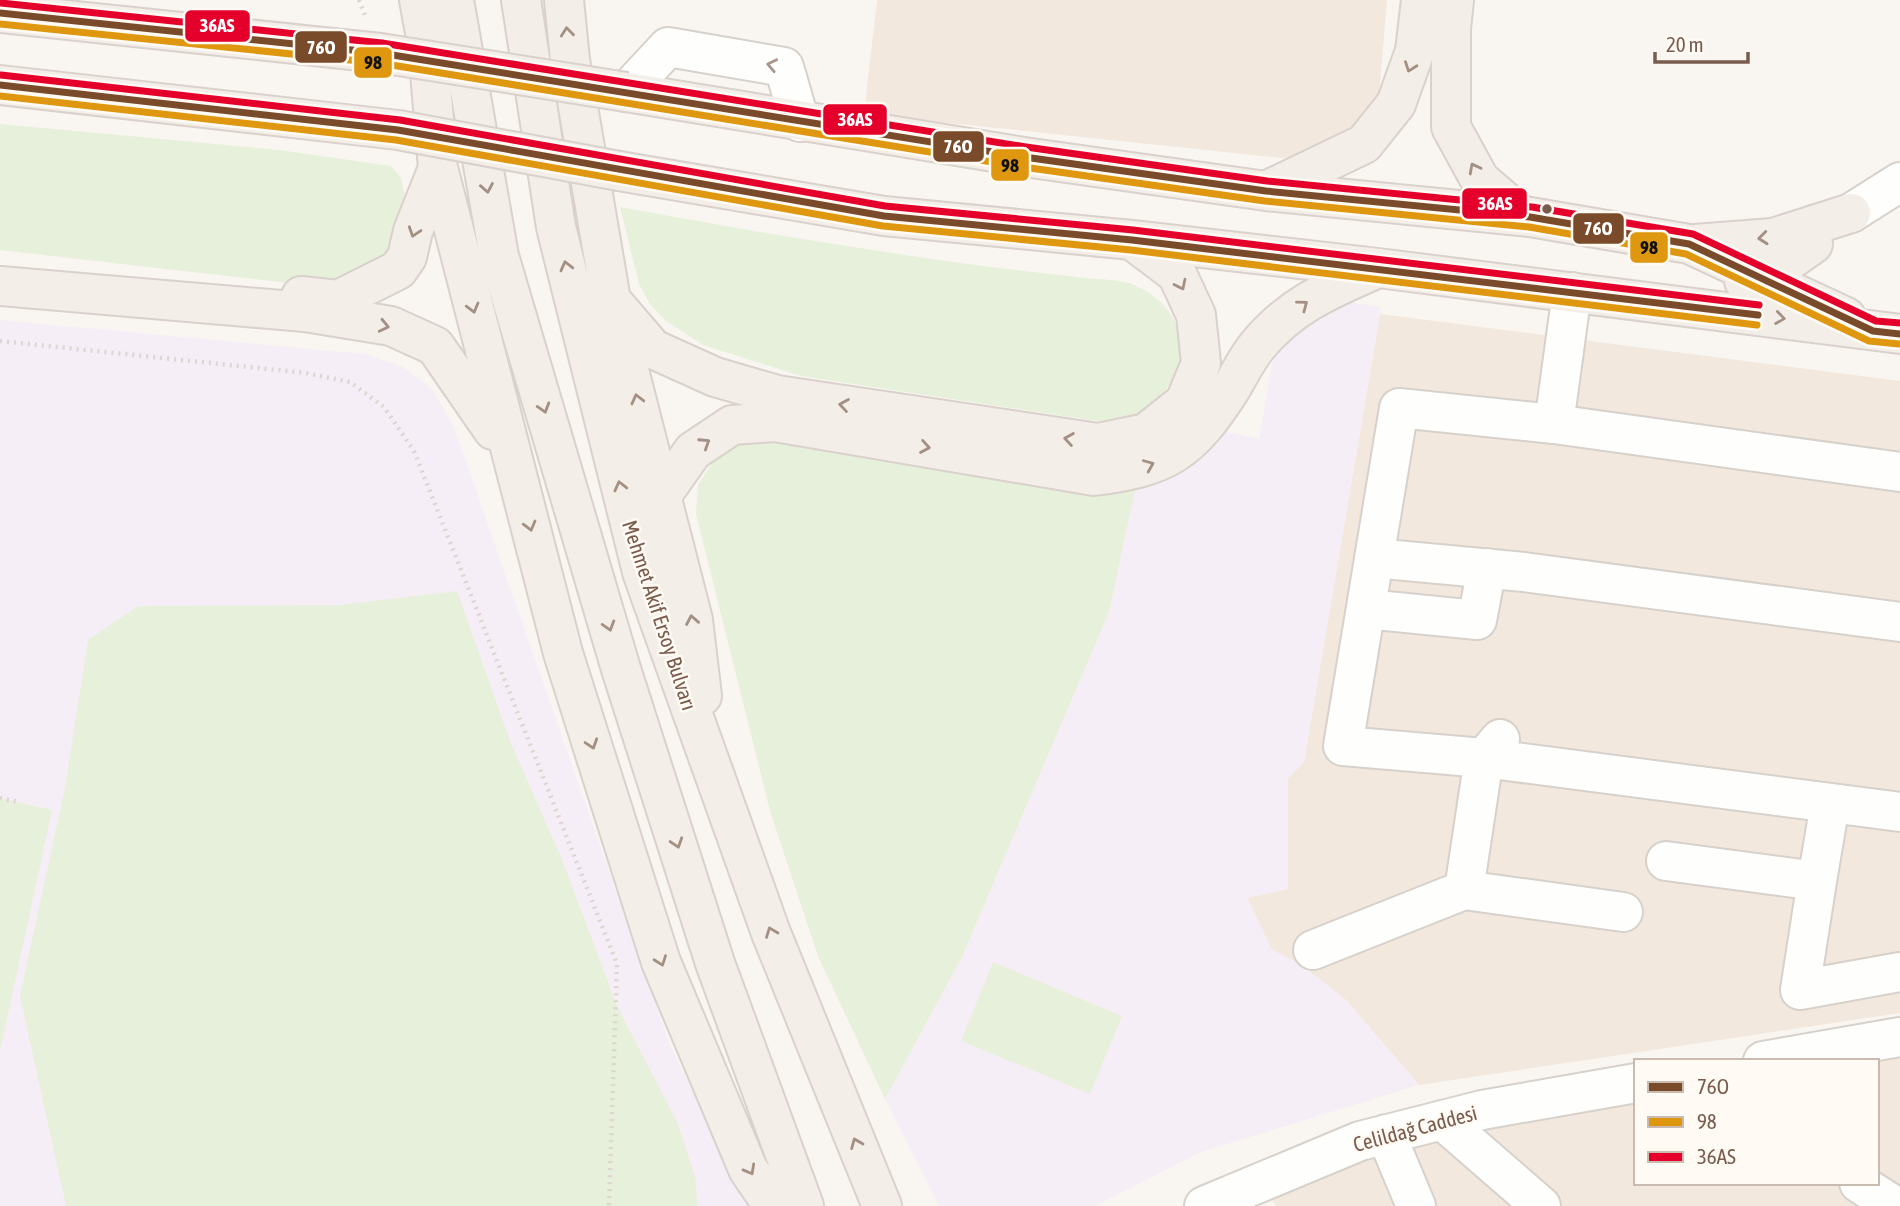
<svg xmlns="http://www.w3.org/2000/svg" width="1900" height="1206" font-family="'Asap Condensed',sans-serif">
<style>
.residential{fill:#f2e8de}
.education{fill:#f6eef6}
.green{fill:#e7f0db}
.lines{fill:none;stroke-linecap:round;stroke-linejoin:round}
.minor-casing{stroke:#d7d1cb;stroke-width:42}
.major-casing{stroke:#dad1cc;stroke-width:42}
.path{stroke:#dcd5d0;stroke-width:4.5;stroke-dasharray:2 5;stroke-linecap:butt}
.minor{stroke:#fefefd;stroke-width:38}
.major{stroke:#f3eee8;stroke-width:38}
.major-bridge-casing{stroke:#dad1cc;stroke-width:42;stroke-linecap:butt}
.major-bridge{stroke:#f3eee8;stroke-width:38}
.bus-1-casing{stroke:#fffaf3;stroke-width:12}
.bus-2-casing{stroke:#fffaf3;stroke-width:12}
.bus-3-casing{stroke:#fffaf3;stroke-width:12}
.bus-1{stroke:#7a4b2a;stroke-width:7}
.bus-2{stroke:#de970f;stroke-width:7}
.bus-3{stroke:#e4002b;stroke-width:7}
.oneway{stroke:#a48f83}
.oneway2{stroke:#a8958b}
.bus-dot{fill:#7a5c4d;stroke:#fffaf3;stroke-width:2.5}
.labels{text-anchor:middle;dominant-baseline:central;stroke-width:5;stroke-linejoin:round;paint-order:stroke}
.street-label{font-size:21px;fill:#7a5c4d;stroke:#fffaf3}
.line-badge{stroke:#fffaf3;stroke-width:2.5}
.badge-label{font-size:19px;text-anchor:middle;font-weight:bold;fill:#fff}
.pale-badge-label{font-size:19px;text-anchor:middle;font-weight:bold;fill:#111}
</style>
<rect width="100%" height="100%" fill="#f9f5f0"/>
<path class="residential" d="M877 0H1387L1378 105 1360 132 1301 160 864 114Z
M1380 314 1900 381V1013L1419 1085 1346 1000 1300 964 1272 950 1247 898 1288 888V778L1304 762Z
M1900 1045V1206H1276L1264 1187 1361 1149 1636 1091V1183H1877V1061H1809Z"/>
<path class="education" d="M1349 302 1381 307 1304 762 1288 778V889L1247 898 1272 950 1300 964 1346 1000 1419 1085 1201 1152 1095 1206H939L885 1099 962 957 1109 612 1137 479 1220 430 1259 439 1275 347Z
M0 320 365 354 403 367 432 389 453 425 671 1048 751 1206H0Z"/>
<path class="green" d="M0 124 279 150 391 166 401 178 407 206 386 259 332 288 0 250Z
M620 207C738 229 857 249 976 265 1013 270 1050 274 1087 278 1102 280 1120 279 1134 285 1195 311 1196 378 1140 412 1131 417 1120 419 1110 423L801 376 703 345 665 320 650 304 639 284Z
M768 439 1093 496 1135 490 1109 612 962 957 885 1099 818 956 770 811 696 514 698 485 714 460 739 442Z
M457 591 510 741 561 857 617 1006 678 1124 696 1180 697 1206H66L20 996 65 788 88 640 138 606 340 605Z
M0 798 52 810 0 1051Z
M993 962 1122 1016 1090 1094 961 1041Z"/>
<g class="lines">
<g class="minor-casing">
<path id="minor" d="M626 92 668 47 784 67 800 122
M1851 213 1900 182
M1554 424 1572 292
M1900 472 1554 424 1399 408 1343 746 1484 758 1900 812
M1374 558 1524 572 1900 622
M1366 609 1477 620 1487 568
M1666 861 1817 881 1830 804
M1817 881 1800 990 1900 972
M1464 890 1484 758 1500 739
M1313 950 1464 890 1623 912
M1763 1061 1900 1037
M1442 1120 1541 1206
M1386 1134 1416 1206
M1859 1183 1895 1206
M1204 1206 1360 1141 1482 1110 1636 1083"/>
</g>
<g class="major-casing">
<path id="major" d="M419 0 428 49 438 168 563 653 661 962 748 1169 773 1206
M454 0 499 256 621 669 715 963 804 1206
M521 0 556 227 642 572 771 933 882 1206
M564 0 570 60 611 300 693 620 702 696
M1454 0 1451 29V127L1480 180 1522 216
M0 13 380 53
M0 85 398 130
M626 92 1024 157 1266 191 1530 217 1689 244 1846 317
M619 171 884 216 1132 240 1378 268 1900 334
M1270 189 1364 144 1396 104 1415 51 1421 0
M1695 244 1773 238 1851 213
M1744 281 1765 278 1813 244
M0 286 305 312 391 326 435 346 493 430
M301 296 338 300 398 270 407 257 413 231 438 168
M611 300 653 349 715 377 777 395 1098 443 1146 433 1185 402 1201 363 1196 315 1177 274 1132 240
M662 495 693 451 732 425 775 422 1094 476C1167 467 1190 452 1230 390 1239 375 1247 358 1258 345 1292 304 1331 289 1378 268"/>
</g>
<path class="path" d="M359 0 366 18
M0 341 306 373 350 382 384 407 414 451 617 964 609 1206
M0 798 19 802"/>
<use href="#minor" class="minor"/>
<use href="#major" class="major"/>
<g class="major-bridge-casing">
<path id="major-bridge" d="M380 53 626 92
M398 130 619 171"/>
</g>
<use href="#major-bridge" class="major-bridge"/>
<g class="bus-1-casing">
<path id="bus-1" d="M0 13 380 53 1024 157 1266 191 1530 217 1689 244 1873 331 1900 334
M0 85 398 130 884 216 1132 240 1758 315"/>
</g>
<g class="bus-2-casing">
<path id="bus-2" d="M0 24 379 63 1023 167 1265 201 1529 227 1686 254 1869 341 1899 344
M0 96 396 140 883 226 1131 250 1757 325"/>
</g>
<g class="bus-3-casing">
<path id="bus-3" d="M1 3 382 43 1026 147 1267 181 1532 207 1693 234 1876 321 1900 323
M1 75 400 120 885 206 1133 230 1759 305"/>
</g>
<use href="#bus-1" class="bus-1"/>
<use href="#bus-2" class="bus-2"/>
<use href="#bus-3" class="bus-3"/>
</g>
<defs><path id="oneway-chevron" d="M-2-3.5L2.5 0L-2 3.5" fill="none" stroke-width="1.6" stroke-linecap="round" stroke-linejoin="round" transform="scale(1.75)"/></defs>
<g class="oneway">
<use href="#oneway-chevron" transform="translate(567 32) rotate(-96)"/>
<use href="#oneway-chevron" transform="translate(1410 67) rotate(110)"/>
<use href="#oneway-chevron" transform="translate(1474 168) rotate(-118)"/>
<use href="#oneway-chevron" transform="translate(487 188) rotate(80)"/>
<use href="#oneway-chevron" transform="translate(414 232) rotate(108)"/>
<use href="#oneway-chevron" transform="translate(1763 238) rotate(174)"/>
<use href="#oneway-chevron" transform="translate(566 266) rotate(-104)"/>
<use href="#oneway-chevron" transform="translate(1181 285) rotate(64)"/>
<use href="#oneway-chevron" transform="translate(1303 305) rotate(-37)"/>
<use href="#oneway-chevron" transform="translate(473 308) rotate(75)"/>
<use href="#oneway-chevron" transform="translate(1780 318) rotate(8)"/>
<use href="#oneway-chevron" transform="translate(384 326) rotate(13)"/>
<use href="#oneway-chevron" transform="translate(637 399) rotate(-104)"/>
<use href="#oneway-chevron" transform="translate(844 405) rotate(-171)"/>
<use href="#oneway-chevron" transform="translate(544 408) rotate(73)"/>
<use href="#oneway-chevron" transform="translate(1069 439) rotate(-171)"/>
<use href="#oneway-chevron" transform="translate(705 443) rotate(-33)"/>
<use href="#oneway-chevron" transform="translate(925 447) rotate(10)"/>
<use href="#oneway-chevron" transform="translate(1149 465) rotate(-23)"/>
<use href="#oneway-chevron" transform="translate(620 486) rotate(-104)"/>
<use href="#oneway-chevron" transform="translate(530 526) rotate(75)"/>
<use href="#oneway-chevron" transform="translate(692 620) rotate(-100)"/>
<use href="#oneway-chevron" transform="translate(609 626) rotate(73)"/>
<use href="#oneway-chevron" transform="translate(592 744) rotate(72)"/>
<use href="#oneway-chevron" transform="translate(677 843) rotate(72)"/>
<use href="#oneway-chevron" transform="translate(771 932) rotate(-111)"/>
<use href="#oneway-chevron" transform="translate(661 961) rotate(70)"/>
<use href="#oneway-chevron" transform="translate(856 1143) rotate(-112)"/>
<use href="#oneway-chevron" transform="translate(750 1170) rotate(61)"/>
</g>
<use class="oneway2" href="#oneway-chevron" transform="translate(772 65) rotate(-168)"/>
<circle class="bus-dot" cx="1547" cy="209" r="6"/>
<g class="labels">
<g class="street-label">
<text transform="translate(660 615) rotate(72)">Mehmet Akif Ersoy Bulvarı</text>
<text transform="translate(1415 1128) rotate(-15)">Celildağ Caddesi</text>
</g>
</g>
<g class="line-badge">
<rect x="184" y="9" width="67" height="34" rx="7" fill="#e4002b"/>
<rect x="294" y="30" width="54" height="34" rx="7" fill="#7a4b2a"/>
<rect x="353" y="46" width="40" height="33" rx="7" fill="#de970f"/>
<rect x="822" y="103" width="66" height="33" rx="7" fill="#e4002b"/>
<rect x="932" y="130" width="53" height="33" rx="7" fill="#7a4b2a"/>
<rect x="990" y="148" width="40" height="34" rx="7" fill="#de970f"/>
<rect x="1461" y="187" width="67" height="33" rx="7" fill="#e4002b"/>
<rect x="1572" y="212" width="53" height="33" rx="7" fill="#7a4b2a"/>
<rect x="1629" y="231" width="40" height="33" rx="7" fill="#de970f"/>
</g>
<g class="badge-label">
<text x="217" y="32">36AS</text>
<text x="321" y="54">76O</text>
<text x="855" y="126">36AS</text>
<text x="958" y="153">76O</text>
<text x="1495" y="210">36AS</text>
<text x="1598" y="235">76O</text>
</g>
<g class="pale-badge-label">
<text x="373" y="69">98</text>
<text x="1010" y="172">98</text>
<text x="1649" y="254">98</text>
</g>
<rect x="1634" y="1059" width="245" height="126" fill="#fffaf3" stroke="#cabbb1" stroke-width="2"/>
<rect x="1648" y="1082" width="35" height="10" fill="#7a4b2a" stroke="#cabbb1" stroke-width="2"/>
<text x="1697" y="1094" font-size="21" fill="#7a5c4d">76O</text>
<rect x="1648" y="1117" width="35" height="10" fill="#de970f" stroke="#cabbb1" stroke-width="2"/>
<text x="1697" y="1129" font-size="21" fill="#7a5c4d">98</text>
<rect x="1648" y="1152" width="35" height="10" fill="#e4002b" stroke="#cabbb1" stroke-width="2"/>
<text x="1697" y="1164" font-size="21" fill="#7a5c4d">36AS</text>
<path d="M1655 52v10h93v-10" fill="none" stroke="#7a5c4d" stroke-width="3.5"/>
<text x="1666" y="52" font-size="21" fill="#7a5c4d" stroke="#fffaf3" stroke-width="5" paint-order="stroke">20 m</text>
</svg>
